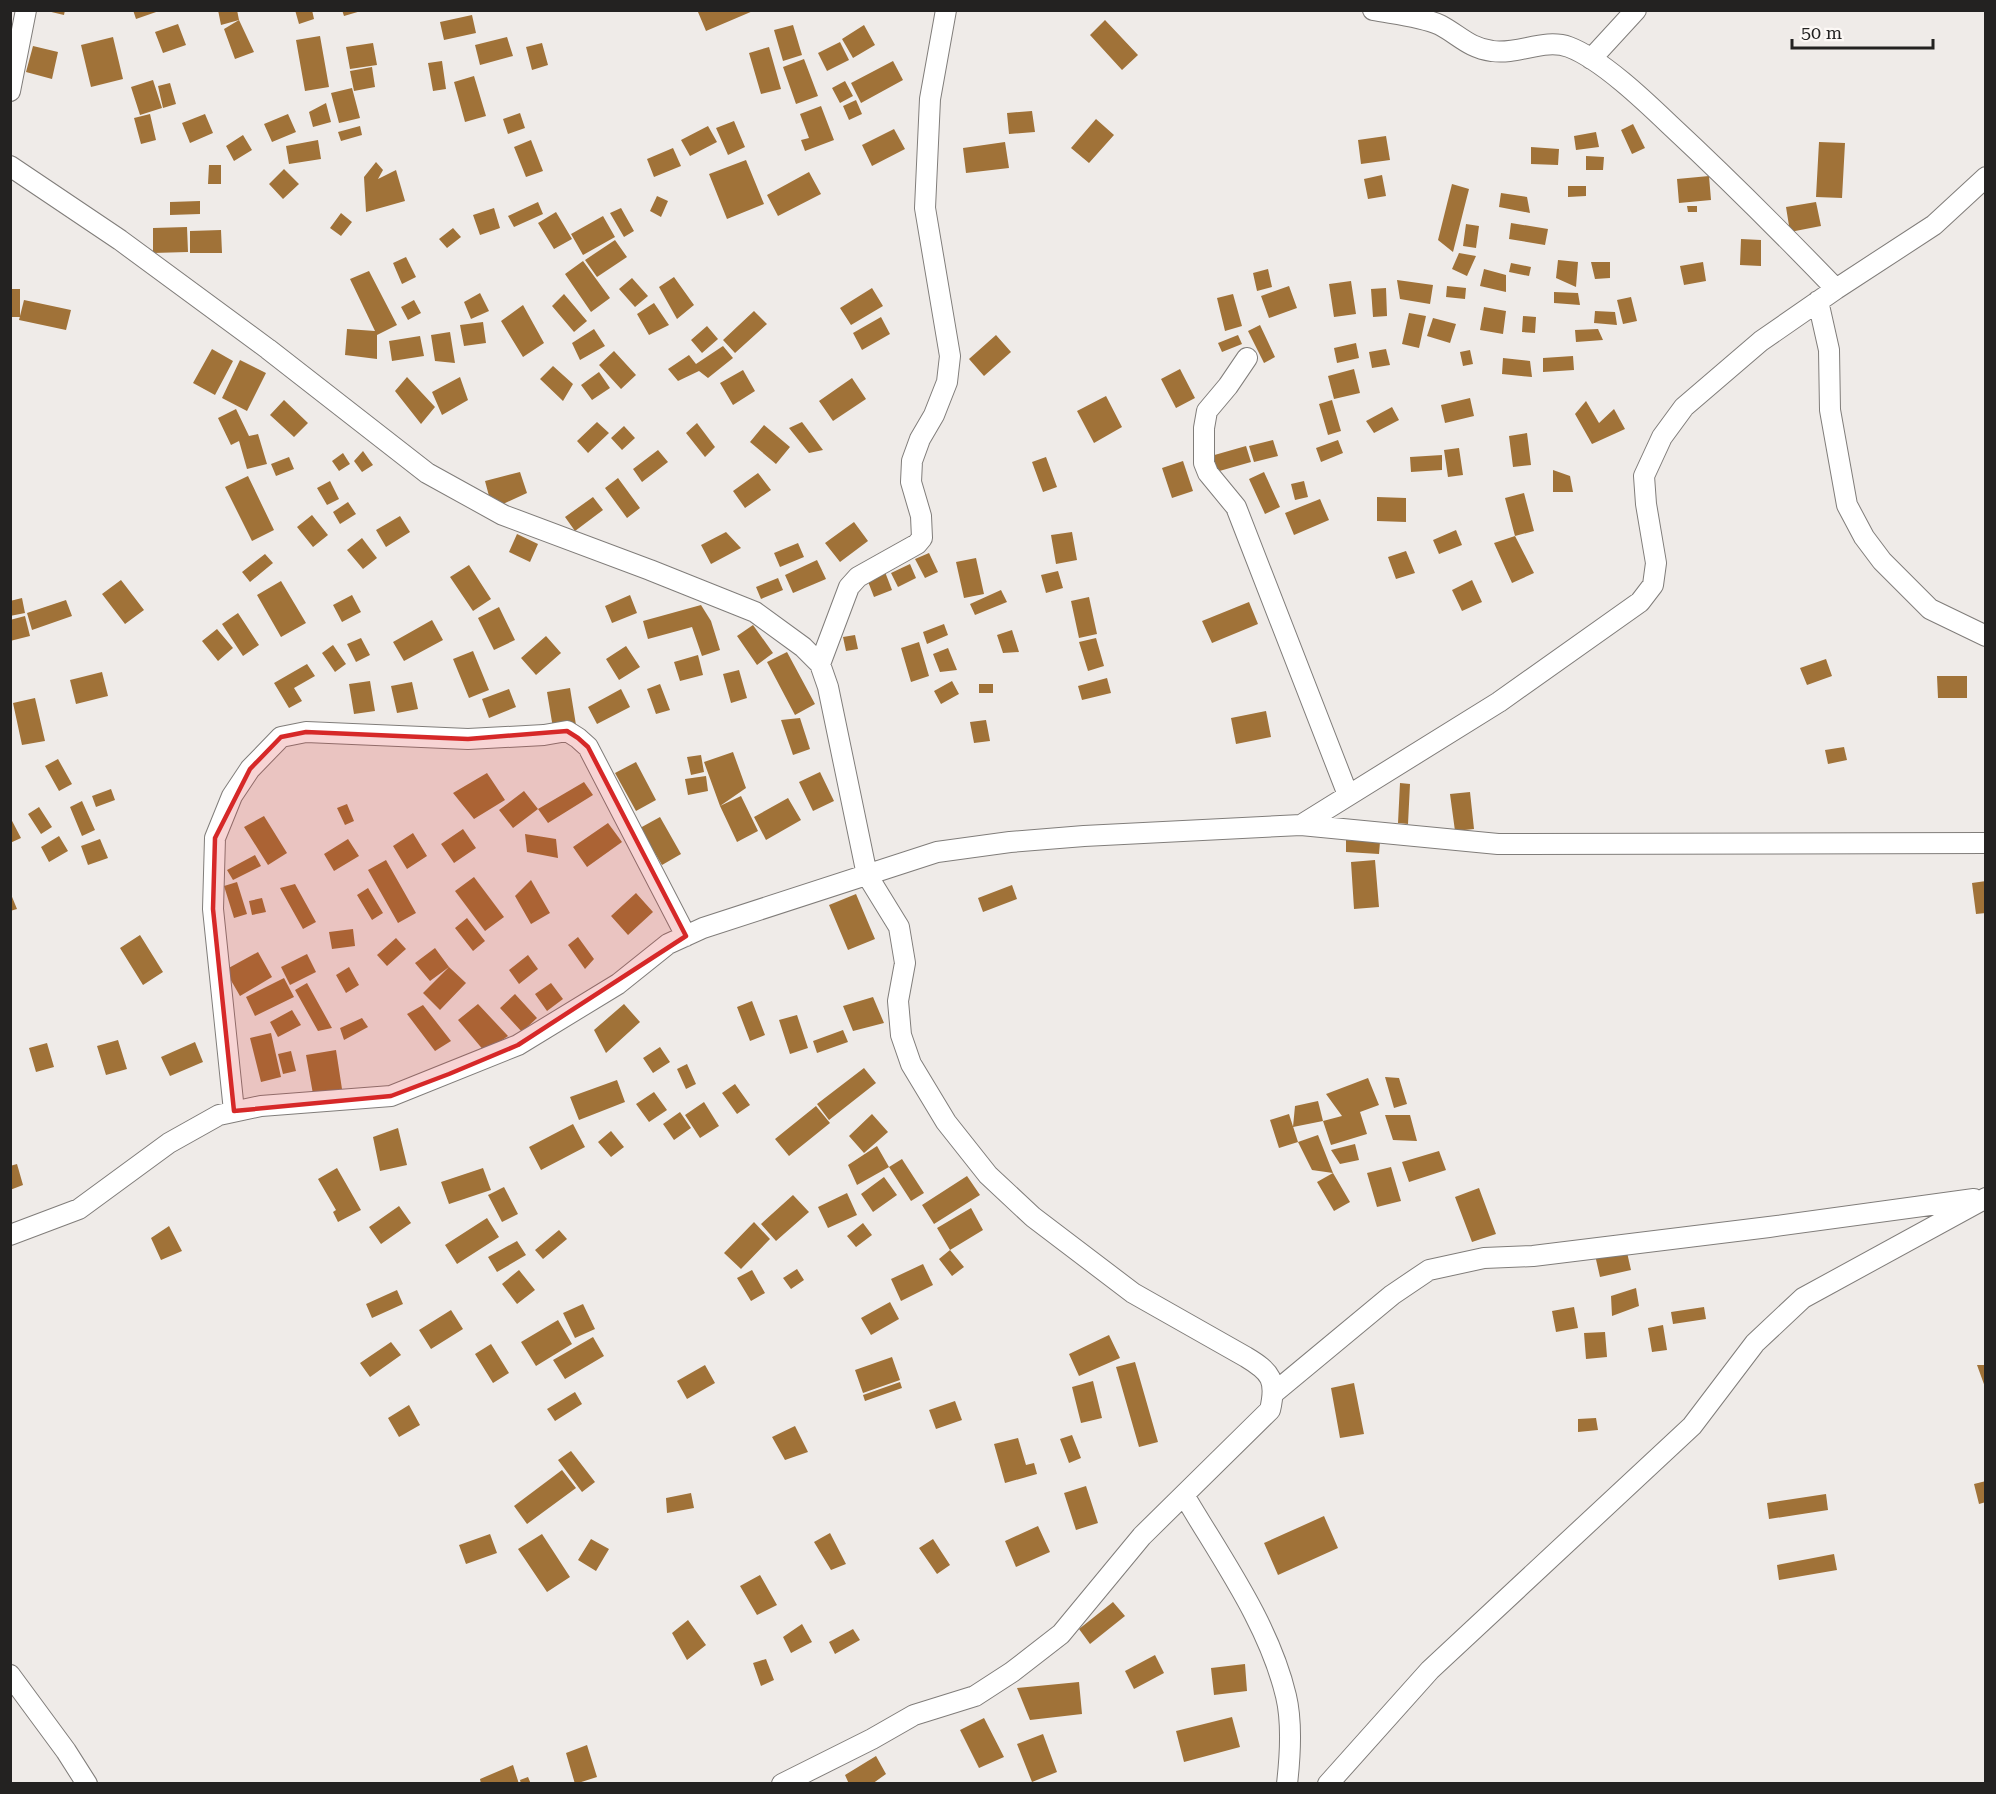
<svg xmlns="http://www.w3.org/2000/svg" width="1996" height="1794" font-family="'Roboto Serif',serif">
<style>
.building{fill:#a07238}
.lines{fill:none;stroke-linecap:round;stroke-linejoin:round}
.minor-casing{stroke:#807d7a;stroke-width:22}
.minor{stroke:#fff;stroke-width:20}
.marked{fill:#d62828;fill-opacity:0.2;stroke:#d62828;stroke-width:4.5;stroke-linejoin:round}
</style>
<rect width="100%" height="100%" fill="#efebe8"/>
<path class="building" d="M43 10H65L64 15Z
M133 10H159V11L136 19Z
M218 10H237L239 20 254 52 235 59 224 29 239 20 221 25Z
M295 10H312L314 19 299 24Z
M342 10H361V11L344 16Z
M700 11H753L706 31 698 12Z
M472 15 476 33 444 40 440 22Z
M1105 20 1138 55 1122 70 1090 35Z
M178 24 186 45 163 53 155 32Z
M793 25 802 55 783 61 774 30Z
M864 25 875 45 853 58 842 39Z
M320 36 329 87 305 91 296 40Z
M113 37 123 79 91 87 81 45Z
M507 37 513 56 480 65 475 45Z
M840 42 849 60 827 71 818 53Z
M373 43 377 65 350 69 346 47Z
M542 43 548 65 532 70 526 47Z
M33 46 58 52 52 79 26 72Z
M769 47 781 89 761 94 749 53Z
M804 59 818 96 796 104 783 67Z
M442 61 446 89 433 91 428 63Z
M893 61 903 80 861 103 851 83Z
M372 67 375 87 354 91 350 71Z
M474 76 486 116 465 122 454 82Z
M153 80 162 108 140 115 131 87Z
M845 81 853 96 840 103 832 88Z
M170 83 176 104 163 108 158 86Z
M352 88 360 118 339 123 331 93Z
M856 100 862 114 849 120 843 106Z
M326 103 331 122 313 127 309 112Z
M821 106 834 140 805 151 801 140 809 138 800 114Z
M1032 111 1035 132 1009 134 1007 113Z
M520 113 525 128 508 134 503 119Z
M150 114 156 140 141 144 134 118Z
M205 114 213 133 190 143 182 123Z
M288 114 296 132 272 142 264 124Z
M1096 119 1114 135 1089 163 1071 148Z
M734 121 745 147 728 155 716 128Z
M1633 124 1645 148 1632 154 1621 130Z
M360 126 362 135 341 141 338 132Z
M708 126 717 142 690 156 681 140Z
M894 129 905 149 872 166 862 145Z
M1596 132 1599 147 1576 150 1574 136Z
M243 135 252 150 234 161 226 146Z
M1386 136 1390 160 1361 164 1358 140Z
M318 140 321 159 289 164 286 146Z
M531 140 543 171 526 177 514 147Z
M1005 142 1009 168 966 173 963 148Z
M1819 142 1845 143 1842 198 1816 197Z
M1531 147 1559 149 1558 165 1531 164Z
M673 148 681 166 654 177 647 159Z
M1586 156 1604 157 1603 170H1586Z
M746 160 764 204 727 219 709 174Z
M376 162 383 170 378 179 396 170 405 201 366 212 364 177Z
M209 165H221V184H208Z
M284 169 299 184 283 199 269 184Z
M809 172 821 194 778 216 767 195Z
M1382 175 1386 196 1368 199 1364 179Z
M1709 176 1711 200 1679 203 1677 179Z
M1452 184 1469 189 1453 252 1438 240Z
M1568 186H1586V196L1568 197Z
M1501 193 1527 197 1530 213 1499 207Z
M657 196 668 201 661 217 650 211Z
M200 201V214L170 215V202Z
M538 202 543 214 514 227 508 216Z
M1816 202 1821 226 1790 232 1786 207Z
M1687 206H1697V212H1688Z
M494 208 500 228 480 235 473 215Z
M621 208 634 231 624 237 610 213Z
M556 212 572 239 554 249 538 223Z
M341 213 352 222 341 236 330 228Z
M603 216 615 237 583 255 571 234Z
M1511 223 1548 229 1545 245 1509 239Z
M1466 224 1479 226 1476 248 1463 246Z
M187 227 188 252 153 253V228Z
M453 228 461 237 447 248 439 239Z
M221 230 222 253H190V231Z
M1741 239 1761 240V266L1740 265Z
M615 240 627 257 597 277 585 260Z
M1459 253 1476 256 1467 276 1452 269Z
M406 257 416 277 402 284 393 263Z
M1558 260 1578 262 1576 287 1556 278Z
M583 261 610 298 591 312 565 274Z
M1591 262H1610V278L1595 279Z
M1703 262 1706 281 1684 285 1680 266Z
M1511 263 1531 267 1529 276 1509 272Z
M1268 269 1272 287 1257 291 1253 273Z
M1484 269 1506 275V292L1480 286Z
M369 271 397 325 377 335V359L345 355 347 329 375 331 350 279Z
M674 277 694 305 677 319 659 287Z
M632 278 648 296 635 307 619 289Z
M1397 280 1433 285 1430 304 1400 299Z
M1351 281 1356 314 1334 317 1329 284Z
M1289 286 1297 308 1269 318 1261 296Z
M1447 286 1466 288 1465 299 1446 297Z
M872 288 883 306 851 325 840 308Z
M1386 288 1387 316 1373 317 1371 289Z
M10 289H20V317H10Z
M1554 292 1578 293 1580 305 1554 303Z
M480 293 489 311 471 319 464 302Z
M564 294 587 321 574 332 552 306Z
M1233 294 1242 326 1225 331 1217 298Z
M1631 297 1637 321 1623 324 1617 300Z
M24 300 71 310 66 330 19 320Z
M414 300 421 313 408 320 401 307Z
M654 303 669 325 649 335 637 314Z
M523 305 544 343 523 357 501 321Z
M1484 307 1506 311 1503 334 1480 330Z
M754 311 767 324 735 353 723 340Z
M1595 311 1615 312 1617 325 1594 323Z
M1409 313 1426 316 1419 348 1402 344Z
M1523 316 1536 317 1535 333 1522 332Z
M881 317 890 334 862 350 853 333Z
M1433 318 1456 324 1450 343 1427 336Z
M483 322 486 343 464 346 460 325Z
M1260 325 1275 357 1264 363 1248 331Z
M707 326 718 339 702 353 691 340Z
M594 329 605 346 580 360 572 343Z
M1598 329 1603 340 1576 342 1575 330Z
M450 332 455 363 435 361 431 335Z
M996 335 1011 352 984 376 969 359Z
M1238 335 1242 344 1222 352 1218 343Z
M420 336 424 356 392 361 389 341Z
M1356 343 1359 358 1337 363 1334 348Z
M723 346 733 358 708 378 699 371 678 381 668 369 689 355 696 364Z
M212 349 233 361 215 395 193 383Z
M1386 349 1390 365 1372 368 1369 352Z
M1470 350 1473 364 1463 366 1460 352Z
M614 351 636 375 621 389 599 365Z
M1573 356 1574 370 1543 372V358Z
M1503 358 1530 361 1532 377 1502 374Z
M240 360 266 373 247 411 222 398Z
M553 366 573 384 563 401 540 379Z
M1180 369 1195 398 1176 408 1161 379Z
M1354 369 1360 393 1334 399 1328 376Z
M743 370 755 391 733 405 720 383Z
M599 372 610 388 592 400 581 385Z
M407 377 435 407 421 424 395 391Z
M460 377 468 400 442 415 432 392Z
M852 378 866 399 833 421 819 401Z
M1106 396 1122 427 1094 443 1077 411Z
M1470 398 1474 416 1445 423 1441 405Z
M284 400 308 423 294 437 270 415Z
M1332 400 1341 431 1328 435 1319 404Z
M1586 401 1599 423 1614 409 1625 429 1592 444 1575 414Z
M1392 407 1399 420 1374 433 1366 421Z
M236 409 249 436 258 434 267 464 247 469 239 441 231 445 218 418Z
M597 422 609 433 588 453 577 441Z
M802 422 823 450 809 453 789 428Z
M697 423 715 447 705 457 686 433Z
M764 425 790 447 776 464 750 442Z
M624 426 635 438 622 450 611 438Z
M1527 433 1531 465 1513 467 1509 436Z
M1273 440 1278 456 1254 462 1249 446Z
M1338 440 1343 453 1321 462 1316 448Z
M1246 446 1251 462 1216 472 1211 456Z
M1459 448 1463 475 1448 477 1444 450Z
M658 450 668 462 642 482 633 469Z
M363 451 373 465 362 472 354 461Z
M343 453 350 464 339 471 332 461Z
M1442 455V470L1411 472 1410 457Z
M289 457 294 469 276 476 271 464Z
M1046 457 1057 487 1043 492 1032 462Z
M1183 461 1193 491 1172 498 1162 468Z
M1553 470 1570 476 1573 492H1553Z
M520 472 527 493 503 504 489 496 485 481Z
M1264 472 1280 507 1265 514 1249 479Z
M758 473 771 490 745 508 733 491Z
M248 476 274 530 252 541 225 487Z
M618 478 640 508 627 518 605 488Z
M330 481 339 499 327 505 317 488Z
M1304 481 1308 497 1295 500 1291 484Z
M1524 493 1534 531 1515 536 1505 498Z
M593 497 603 510 575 531 565 517Z
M1377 497 1406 498V522L1377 521Z
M1320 499 1329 520 1294 535 1285 513Z
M348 502 356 514 340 524 333 512Z
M312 515 328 535 313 547 297 527Z
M400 516 410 532 386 547 376 530Z
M854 522 868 541 840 562 825 543Z
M1456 530 1462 545 1439 554 1433 540Z
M726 532 741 548 711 564 701 545Z
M1072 532 1077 560 1056 564 1051 535Z
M517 534 538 544 530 562 509 552Z
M1515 536 1534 573 1512 583 1494 543Z
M362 538 377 558 363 569 347 550Z
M798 543 804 557 780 567 774 553Z
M1406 551 1415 573 1396 579 1388 557Z
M929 553 938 572 925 578 915 559Z
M265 554 273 563 250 582 242 572Z
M976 558 984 594 964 598 956 562Z
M817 560 826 579 793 593 785 575Z
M910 564 916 578 898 587 891 573Z
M469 565 491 599 473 611 450 577Z
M1058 571 1063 588 1046 593 1041 575Z
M885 572 892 590 874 597 867 579Z
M778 578 783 590 761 599 756 587Z
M121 580 144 610 125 624 102 594Z
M1472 580 1482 602 1462 611 1452 590Z
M281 581 306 623 281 637 257 595Z
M1001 590 1007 602 975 615 970 604Z
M352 595 361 612 342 622 333 605Z
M630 595 637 613 612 623 605 606Z
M1089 597 1097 634 1079 638 1071 601Z
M22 598 25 613 10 616V601Z
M66 600 72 616 32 630 27 613Z
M1249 602 1258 624 1212 643 1202 621Z
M701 605 711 621 720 650 702 656 692 627 648 639 643 621Z
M499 607 515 640 494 650 478 618Z
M238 613 259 645 243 656 222 624Z
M25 616 30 636 10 641V620Z
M432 620 443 640 404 661 393 642Z
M944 624 948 635 927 644 923 632Z
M753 625 773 653 757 665 737 636Z
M217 629 233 648 218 661 202 641Z
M1012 630 1019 652 1003 653 997 635Z
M855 635 858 649 846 651 843 637Z
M546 636 561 653 536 675 521 658Z
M361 638 370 655 356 662 347 644Z
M1096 638 1104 666 1088 671 1079 642Z
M919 642 929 676 911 682 901 648Z
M333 645 346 664 335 672 322 653Z
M626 646 640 667 619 680 606 659Z
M948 648 957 670 940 672 933 654Z
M473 651 489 690 469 698 453 659Z
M787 652 815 704 795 715 767 662Z
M698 655 703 675 680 681 674 662Z
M1826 659 1832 676 1807 685 1800 668Z
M307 664 315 676 294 688 302 701 289 708 274 683Z
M739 670 747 698 731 703 723 674Z
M102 672 108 696 76 704 70 680Z
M1937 676H1967V698H1938Z
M1107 678 1111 693 1082 700 1078 686Z
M370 681 375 711 354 714 349 684Z
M952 681 959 694 941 704 934 691Z
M412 682 418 709 397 713 391 686Z
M660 684 670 710 656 714 647 689Z
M979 684H993V693H979Z
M570 688 576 725 553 728 547 692Z
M509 689 516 707 489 718 482 699Z
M621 689 630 707 597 724 588 707Z
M35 698 45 741 22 745 13 703Z
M1266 711 1271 737 1236 744 1231 718Z
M800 718 810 749 793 755 781 720Z
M986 720 990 741 974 743 970 722Z
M1844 747 1847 760 1828 764 1825 750Z
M733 752 746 788 720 806 741 796 758 831 737 842 720 806 704 762Z
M701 755 704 772 691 775 687 757Z
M58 759 72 784 59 791 45 766Z
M636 762 656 800 636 811 615 773Z
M820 772 834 801 813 811 799 782Z
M487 773 505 800 474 819 453 793Z
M706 776 708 791 688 795 685 779Z
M584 782 593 795 548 823 538 809Z
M1400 783 1410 784 1408 824 1398 823Z
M111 789 115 800 96 807 92 796Z
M524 791 538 809 513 828 499 810Z
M1470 792 1474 829 1455 831 1450 794Z
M788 798 801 820 766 840 754 817Z
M82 801 95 830 82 836 70 807Z
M347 804 354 821 345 825 337 808Z
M39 807 52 827 41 834 28 814Z
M264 816 287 853 268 865 244 827Z
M10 817 21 838 10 843Z
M660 817 681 854 662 865 640 828Z
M608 823 622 842 587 867 573 847Z
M463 829 476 848 454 863 441 844Z
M413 833 427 856 407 869 393 846Z
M525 834 556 839 558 858 527 852Z
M59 836 68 851 49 862 41 847Z
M100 839 108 858 88 865 81 846Z
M348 839 359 856 334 871 324 854Z
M1346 840 1380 842 1379 854 1346 852Z
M255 855 261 866 233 880 227 870Z
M386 860 416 913 398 923 368 870Z
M1375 860 1379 907 1354 909 1351 862Z
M474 877 504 917 485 931 455 891Z
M531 880 550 913 531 924 515 896Z
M1986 881V913L1976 914 1972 883Z
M237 882 247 914 234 918 224 886Z
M295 884 316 922 303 929 280 888Z
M1012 885 1017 899 983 912 978 898Z
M368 888 383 913 372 920 357 895Z
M10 892 17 909 10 911Z
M636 893 653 912 628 935 611 916Z
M856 894 875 939 848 950 829 905Z
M262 898 266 912 252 915 249 901Z
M467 918 485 941 473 951 455 928Z
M353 929 355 946 332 949 329 932Z
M140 935 163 972 143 985 120 948Z
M578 937 594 959 585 969 568 945Z
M396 938 406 949 387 966 377 955Z
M435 948 449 967 430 981 415 963Z
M258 952 272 977 240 996 225 970Z
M307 954 316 972 290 985 281 967Z
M528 955 538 969 519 984 509 970Z
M349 967 359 985 346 993 336 975Z
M449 967 466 983 440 1010 423 993Z
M284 978 294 997 255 1016 246 997Z
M307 983 332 1028 318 1031 295 990Z
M551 983 563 999 547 1011 535 994Z
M515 994 537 1018 522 1032 500 1008Z
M873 997 884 1023 853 1031 843 1006Z
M752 1001 765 1035 750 1041 737 1007Z
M478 1004 508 1036 485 1052 458 1020Z
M624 1004 640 1022 606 1053 594 1030Z
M423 1005 451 1041 435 1051 407 1014Z
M292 1010 301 1025 278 1037 270 1022Z
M797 1015 808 1048 790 1054 779 1020Z
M362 1018 368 1027 344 1040 340 1028Z
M843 1030 848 1042 817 1053 813 1041Z
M271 1033 281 1077 261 1082 250 1038Z
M118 1040 127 1069 106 1075 97 1046Z
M195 1042 203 1062 170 1076 161 1057Z
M47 1043 54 1067 36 1072 29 1048Z
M660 1047 670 1062 653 1073 643 1058Z
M336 1050 342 1089 313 1094 306 1055Z
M291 1051 296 1071 283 1074 278 1054Z
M687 1064 696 1084 686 1089 677 1069Z
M864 1068 876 1083 829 1120 817 1104Z
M1385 1077 1399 1078 1407 1104 1394 1108Z
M1368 1078 1379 1105 1360 1112 1367 1134 1331 1145 1323 1121 1342 1116 1326 1094Z
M617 1080 625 1102 579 1120 570 1097Z
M735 1084 750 1105 737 1114 722 1093Z
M654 1092 667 1110 649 1122 636 1104Z
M1318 1101 1323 1121 1293 1127 1295 1106Z
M704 1102 719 1126 700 1138 685 1115Z
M816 1106 830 1123 789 1156 775 1139Z
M680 1112 691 1128 674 1140 663 1124Z
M872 1114 888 1132 864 1153 849 1136Z
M1289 1114 1298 1142 1279 1148 1270 1120Z
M1385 1115H1410L1417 1141 1393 1140Z
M573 1124 585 1147 541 1170 529 1147Z
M398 1128 407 1165 380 1171 373 1137Z
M611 1131 624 1147 611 1157 598 1142Z
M1318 1135 1333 1173 1312 1170 1298 1142Z
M1355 1144 1359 1160 1340 1164 1331 1150Z
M877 1146 889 1167 857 1185 848 1165Z
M1439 1151 1446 1170 1409 1182 1402 1162Z
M902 1159 924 1193 911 1201 889 1167Z
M17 1164 23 1185 10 1190V1166Z
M1391 1167 1401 1201 1377 1207 1367 1173Z
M337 1168 361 1210 338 1222 333 1212 336 1210 318 1179Z
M483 1168 491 1190 449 1204 441 1182Z
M1333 1173 1350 1202 1334 1211 1317 1182Z
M967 1176 980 1195 934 1224 922 1205Z
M884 1177 897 1195 873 1212 861 1194Z
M504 1187 518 1214 502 1222 488 1195Z
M1479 1188 1496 1234 1472 1242 1455 1197Z
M847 1193 857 1215 828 1228 818 1207Z
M793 1195 809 1212 776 1241 761 1224Z
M399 1206 411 1223 381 1244 369 1227Z
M971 1208 983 1230 950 1250 937 1228Z
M487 1218 499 1237 457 1264 445 1245Z
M754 1222 770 1239 741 1269 724 1253Z
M863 1223 872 1235 856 1247 847 1236Z
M169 1226 182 1251 161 1260 151 1238Z
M559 1230 567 1239 543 1259 535 1250Z
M517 1241 526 1255 497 1272 488 1257Z
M1626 1248 1631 1270 1600 1277 1595 1255Z
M950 1250 964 1267 952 1276 939 1259Z
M923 1264 933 1285 901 1301 891 1279Z
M797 1269 804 1280 791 1289 783 1278Z
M519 1270 535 1290 517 1304 502 1284Z
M752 1270 765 1293 751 1301 737 1278Z
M1636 1288 1639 1306 1612 1316 1611 1296Z
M397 1290 403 1304 372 1318 366 1304Z
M890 1302 899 1319 871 1335 861 1318Z
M583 1304 595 1329 575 1338 563 1313Z
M1574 1307 1578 1328 1556 1332 1552 1311Z
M1704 1307 1706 1319 1673 1324 1671 1312Z
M451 1310 463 1329 431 1349 419 1330Z
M558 1320 572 1344 536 1366 521 1342Z
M1663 1325 1667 1350 1652 1352 1648 1328Z
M1605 1332 1607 1357 1586 1359 1584 1333Z
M1109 1335 1120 1358 1079 1376 1069 1354Z
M593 1337 604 1356 565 1379 553 1360Z
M391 1342 401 1355 370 1377 360 1363Z
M491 1344 509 1373 493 1383 475 1354Z
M892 1357 900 1380 863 1393 855 1370Z
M1135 1362 1158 1442 1139 1447 1116 1367Z
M705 1365 715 1383 687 1399 677 1381Z
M1977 1365H1986V1387H1985Z
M1093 1381 1102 1418 1081 1423 1072 1387Z
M900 1382 902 1388 865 1401 863 1395Z
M1354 1383 1364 1434 1340 1438 1331 1388Z
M575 1392 582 1404 555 1421 547 1409Z
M955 1401 962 1420 936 1429 929 1410Z
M409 1405 420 1425 399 1437 388 1418Z
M1596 1418 1598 1430 1578 1432V1419Z
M795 1426 808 1452 785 1460 772 1437Z
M1072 1435 1081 1458 1069 1463 1060 1439Z
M1018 1438 1026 1465 1034 1463 1037 1474 1005 1483 994 1444Z
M571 1451 595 1482 582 1492 558 1460Z
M562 1470 576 1488 527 1524 514 1506Z
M1986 1481V1502L1979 1504 1974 1484Z
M1086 1486 1098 1523 1076 1530 1064 1493Z
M691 1493 694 1508 667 1513 666 1498Z
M1826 1494 1828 1510 1769 1519 1767 1503Z
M1324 1516 1338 1548 1278 1575 1264 1543Z
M1038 1526 1050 1552 1016 1567 1005 1541Z
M830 1533 846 1564 831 1570 814 1542Z
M490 1534 497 1553 466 1564 459 1545Z
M542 1534 570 1577 547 1592 518 1549Z
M591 1539 609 1549 596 1571 578 1560Z
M933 1539 950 1565 937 1574 919 1548Z
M1834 1554 1837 1570 1779 1580 1777 1565Z
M760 1575 777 1605 757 1615 740 1586Z
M1113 1602 1125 1616 1090 1644 1079 1629Z
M688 1620 706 1645 687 1660 672 1633Z
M802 1624 812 1642 791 1653 783 1637Z
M853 1629 860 1640 835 1654 829 1642Z
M1155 1655 1164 1673 1134 1689 1125 1671Z
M766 1659 774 1680 761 1686 753 1663Z
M1245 1664 1247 1691 1214 1695 1211 1668Z
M1079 1682 1082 1714 1030 1720 1017 1688Z
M1232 1717 1240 1747 1184 1762 1176 1731Z
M984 1718 1004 1757 979 1768 960 1730Z
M1043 1734 1057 1772 1032 1782 1017 1744Z
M587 1745 597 1777 575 1784 566 1753Z
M876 1756 886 1774 872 1784H849L845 1775Z
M513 1765 519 1784H481L480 1779Z
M528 1777 531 1784H521L520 1780Z"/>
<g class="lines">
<g class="minor-casing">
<path id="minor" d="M1373 10C1394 14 1420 16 1440 25 1459 35 1469 48 1492 51 1518 55 1544 38 1569 47 1601 59 1645 101 1670 125 1727 178 1782 233 1836 289
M1591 59 1636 10
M10 91 26 10
M10 166 120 240 268 349 427 473 503 515 650 570 755 612 803 647 820 664 828 687 867 875 899 927 905 963 898 1001 901 1035 911 1064 946 1122 988 1175 1033 1217 1133 1293 1246 1357C1271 1372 1277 1380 1270 1410L1142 1536 1061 1634 1012 1672 975 1696 914 1715 872 1739 782 1784
M1818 301 1829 350 1830 410 1847 505 1864 537 1882 561 1930 609 1986 636
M1247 358 1228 386 1207 411 1204 428V463L1208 473 1236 507 1348 795
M820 664 849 587 858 577 917 544 922 538 921 516 911 482 912 461 920 439 934 415 947 382 950 356 925 208 930 99 946 10
M1301 825 1499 702 1640 602 1653 585 1656 563 1646 504 1644 476 1662 437 1684 407 1761 341 1836 289 1934 225 1986 177
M234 1111 213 909 215 838 232 796 250 769 281 737 306 732 468 739 544 735 567 731 578 738 588 747 686 936
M10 1235 79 1209 169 1143 219 1115 261 1106 391 1096 518 1045 618 984 668 944 703 928 937 852 1010 842 1084 836 1301 825 1498 844 1986 843
M1275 1392 1392 1295 1429 1270 1484 1258 1533 1256 1769 1227 1974 1199
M1184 1495C1221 1558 1269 1624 1286 1696 1292 1721 1290 1758 1287 1784
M10 1675 66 1751 87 1784
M1328 1784 1430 1670 1692 1426 1755 1343 1803 1298 1986 1198"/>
</g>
<use href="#minor" class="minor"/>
</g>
<path class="marked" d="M567 731 578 738 588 747 686 936 518 1045 449 1074 391 1096 234 1111 213 909 215 838 250 769 281 737 306 732 468 739Z"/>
<rect width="1996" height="1794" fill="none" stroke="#232221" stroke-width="24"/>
<path d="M1792 39v9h141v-9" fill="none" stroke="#232221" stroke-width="3"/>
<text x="1801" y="39" font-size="18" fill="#232221" stroke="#fcf8f5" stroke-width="4.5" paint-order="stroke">50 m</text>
</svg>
